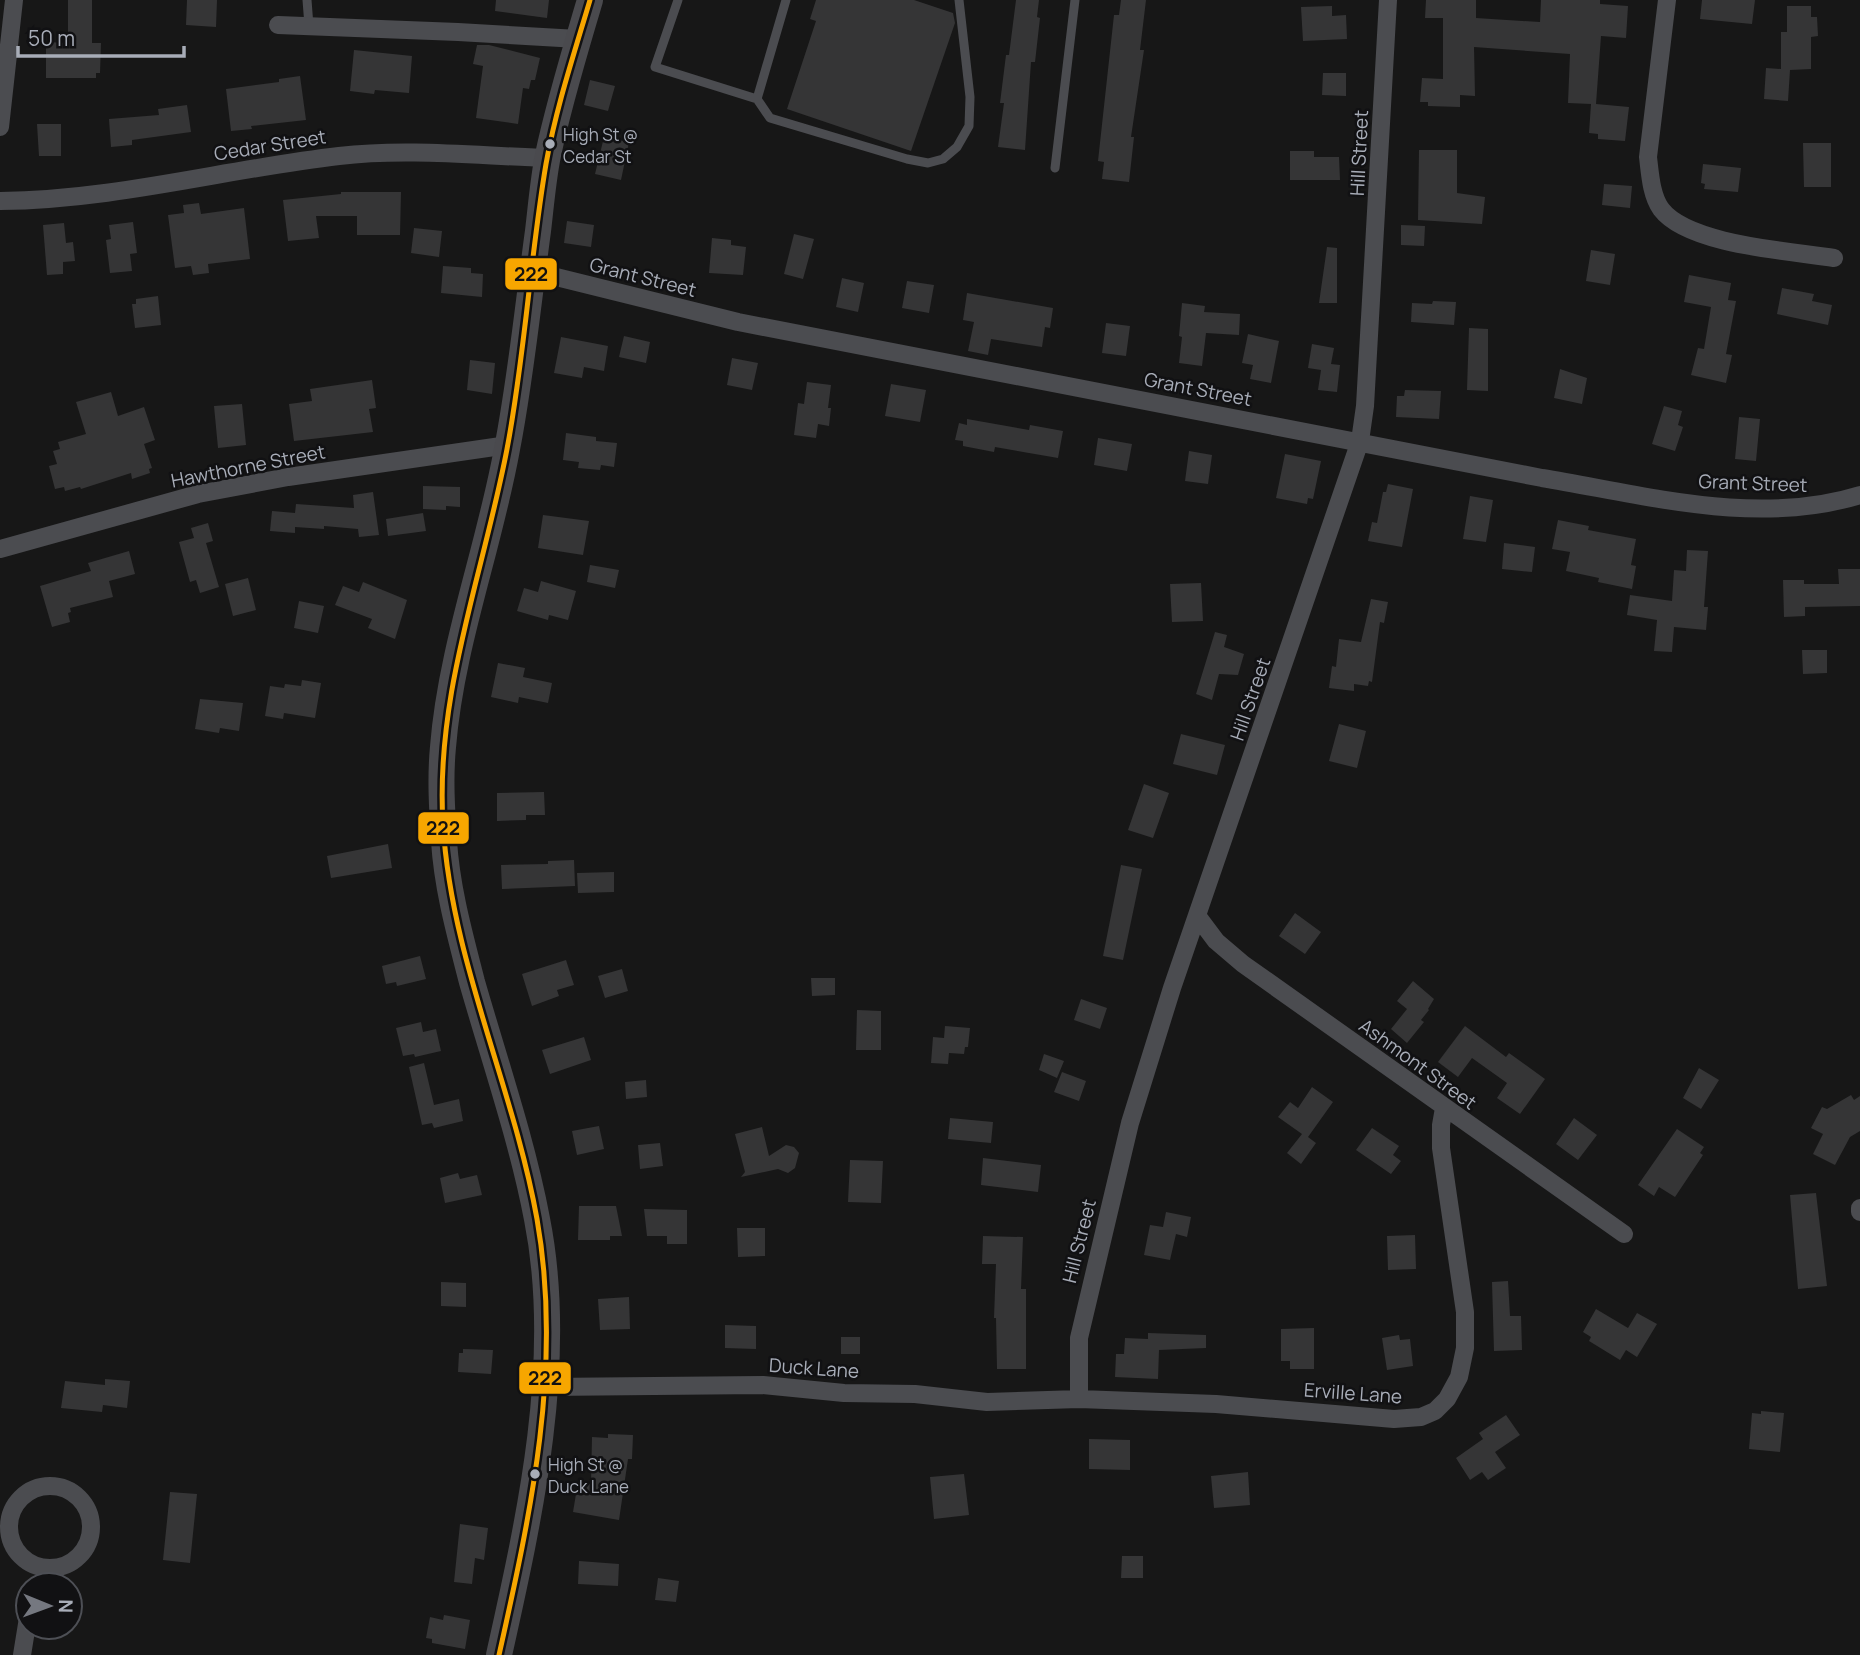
<svg xmlns="http://www.w3.org/2000/svg" width="1860" height="1655" font-family="Manrope,sans-serif">
<style>
.building{fill:#353536}
.lines{fill:none;stroke-linecap:round;stroke-linejoin:round}
.lane{stroke:#4b4c50;stroke-width:9}
.street{stroke:#4b4c50;stroke-width:18}
.secondary{stroke:#4a4a4e;stroke-width:26}
.bus-1-casing{stroke:#111113;stroke-width:10}
.bus-1{stroke:#f7a600;stroke-width:5}
.bus-dot{fill:#a8adb8;stroke:#111113;stroke-width:2.5}
.labels{text-anchor:middle;dominant-baseline:central;stroke-width:5;stroke-linejoin:round;paint-order:stroke}
.bus-label{font-size:17px;fill:#a8adb8;stroke:#111113;text-anchor:start}
.street-label{font-size:19px;fill:#a8adb8;stroke:#111113}
.line-badge{stroke:#111113;stroke-width:2.5}
.pale-badge-label{font-size:19px;text-anchor:middle;font-weight:bold;fill:#111}
</style>
<rect width="100%" height="100%" fill="#171717"/>
<path class="building" d="M68 0H92V43H101L100 73H96V78H46V42L68 43Z
M187 0H217L216 27 186 25Z
M496 0H549L547 18 495 11Z
M816 0H914L953 13 955 23 911 151 787 109 816 21 810 19Z
M1016 0H1039L1037 17 1040 18 1035 62H1031L1025 150 998 147 1004 103H1000L1006 55H1009Z
M1121 0H1146L1140 50H1144L1131 137H1134L1129 182 1102 179 1104 162 1098 161 1114 15H1119Z
M1426 0H1476V18L1540 22 1541 0H1600V4L1628 6 1626 38 1601 36 1596 104 1629 107 1625 141 1598 139V134L1589 133 1591 104 1568 103 1570 54 1474 47 1475 96 1460 95V107L1428 106V102H1420L1422 78 1443 79V18H1425Z
M1702 0H1755L1752 24 1700 19Z
M1332 6V16L1346 15 1347 39 1303 41 1301 7Z
M1787 6H1811V17H1817L1818 36 1811 37V69L1790 70 1788 101 1764 99 1766 68 1781 69V32H1787Z
M477 45H489L540 58 535 80H531L529 89 523 88 518 124 476 118 483 66 473 64Z
M354 50 412 56 409 93 375 90 374 94 350 91Z
M1323 73H1346V96L1322 95Z
M300 76 306 120 251 126 252 129 231 131 226 89 279 82V79Z
M590 80 615 86 608 111 584 105Z
M187 105 191 132 132 140V145L111 147 109 119 159 115 158 109Z
M37 124H61V156H39Z
M604 137 629 142 621 180 595 174Z
M1803 143H1831V187H1804Z
M1419 150H1457V193L1485 197 1482 224 1418 220Z
M1290 151H1314V157H1339L1340 180H1290Z
M1703 164 1741 168 1738 192 1704 189 1705 184 1701 183Z
M1604 184 1632 186 1630 208 1602 205Z
M341 192H401L400 235H357V216H316L319 238 288 241 283 200 341 194Z
M199 203 201 214 244 208 250 259 208 264 209 273 193 275 191 266 175 268 168 215 184 213 183 205Z
M567 221 594 225 591 247 564 243Z
M133 222 137 253 130 254 132 271 110 273 106 240 111 239 109 225Z
M64 223 66 243 73 242 75 261 63 262V274L47 275 43 225Z
M1401 225 1425 226 1424 246 1401 245Z
M414 228 442 231 439 257 411 253Z
M794 234 814 239 803 279 784 274Z
M712 238 731 240V245L746 247 743 275 709 273Z
M1327 247 1337 248V303H1319Z
M1591 250 1615 254 1610 285 1586 281Z
M443 266 471 268V273L483 274 482 297 441 293Z
M1689 275 1731 283 1728 300 1736 301 1726 354 1732 355 1726 383 1691 375 1698 348 1704 349 1711 307 1684 302Z
M842 278 864 283 858 312 836 307Z
M907 281 934 285 929 313 902 308Z
M1782 288 1814 294 1812 301 1832 305 1828 325 1777 314Z
M967 293 1053 308 1050 328 1045 327 1042 347 991 339 988 355 968 351 974 322 963 320Z
M158 296 161 325 135 328 132 304H136V299Z
M1433 301 1456 302 1454 325 1411 322 1412 303 1432 304Z
M1182 303 1205 306 1204 312 1240 314 1239 335 1206 333 1202 366 1179 363 1182 337 1179 336Z
M1106 323 1130 326 1126 356 1102 353Z
M1469 328 1488 329V391L1467 390Z
M1248 334 1279 341 1271 383 1250 379 1253 365 1242 363Z
M624 336 650 342 646 363 619 357Z
M561 337 608 346 604 371 584 367 582 378 554 373Z
M1312 344 1334 348 1331 364 1340 365 1337 392 1318 390 1321 370 1308 368Z
M732 358 758 363 752 390 727 385Z
M470 360 495 363 492 394 467 390Z
M1560 369 1587 378 1582 404 1554 398Z
M372 380 376 408 369 409 373 432 294 441 289 404 312 401 310 389Z
M807 382 831 385 828 408H831L829 426 818 424 816 438 794 435 798 403 804 404Z
M891 384 926 390 920 422 885 416Z
M1405 390 1441 391 1439 419 1396 417 1397 396H1404Z
M111 392 118 416 144 407 155 440 144 444 152 468 149 469 150 473 132 479 131 473 81 489 80 487 65 491 64 487 55 489 49 466 57 464 53 451 60 449 58 442 86 434 76 402Z
M242 404 246 445 218 448 214 406Z
M1664 406 1682 411 1678 425 1683 427 1675 451 1652 444Z
M1739 417 1760 419 1756 461 1735 459Z
M967 419 1029 430 1030 425 1063 431 1058 458 995 447 994 452 963 446V441L955 440 959 423 967 425Z
M566 433 596 437V441L617 443 614 467 601 465 600 470 578 468 579 462 563 460Z
M1098 438 1132 444 1127 471 1094 465Z
M1189 451 1212 455 1208 484 1185 481Z
M1285 454 1321 461 1313 499 1308 498 1307 504 1276 498Z
M1388 484 1413 489 1402 547 1368 541 1372 522 1377 523 1383 492H1386Z
M423 486 460 487V507L446 506V510L423 509Z
M373 492 379 535 359 537 358 529 324 526V529L295 527V533L270 531 272 511 295 513 296 504 354 508 353 495Z
M1470 496 1493 500 1486 542 1463 539Z
M423 513 426 531 388 536 386 519Z
M543 515 589 521 583 555 538 548Z
M1558 520 1589 526 1588 530 1636 539 1631 565 1636 566 1632 589 1598 582 1599 578 1566 571 1570 552 1552 549Z
M208 523 213 541 206 543 219 587 200 593 196 580 190 582 179 542 194 538 191 528Z
M1504 543 1535 547 1532 572 1502 569Z
M1687 550 1708 551 1704 607H1708L1706 630 1674 627 1672 652 1654 651 1657 620 1627 615 1630 595 1672 601 1674 570 1686 571Z
M129 551 135 574 109 581 113 597 70 608 71 612 68 613 70 622 52 627 40 586 91 571 88 563Z
M590 565 619 570 615 588 587 582Z
M1838 569H1860V606L1805 607V616L1784 617 1783 580H1804V584H1839Z
M248 578 256 610 233 616 225 584Z
M541 581 576 591 568 620 549 615 548 620 517 611 524 588 538 592Z
M363 582 407 600 395 639 368 628 372 619 335 605 343 586 359 592Z
M1201 583 1203 621 1172 622 1170 584Z
M1371 599 1388 602 1384 623 1380 622 1372 682 1369 681 1368 686 1354 684V691L1329 688 1332 666 1336 667 1339 639 1361 642Z
M299 601 324 606 318 633 294 628Z
M1215 632 1227 635 1224 647 1244 654 1238 675 1219 674 1212 700 1196 694Z
M1802 650H1827V673L1803 674Z
M498 663 525 668 523 677 552 683 548 703 519 697 518 703 491 697Z
M302 680 321 683 315 718 284 713 283 719 265 716 270 686 284 688 285 684 301 686Z
M200 699 243 703 239 731 220 728 219 733 195 729Z
M1339 724 1366 731 1357 768 1329 761Z
M1181 734 1225 745 1217 775 1173 764Z
M1144 784 1169 793 1153 838 1128 830Z
M544 792 545 815H526V820L497 821V793Z
M388 844 392 868 331 878 327 856Z
M574 860 575 886 502 889 501 865 548 864V861Z
M1121 865 1142 869 1123 960 1103 956Z
M614 872V892L578 893 577 873Z
M1295 913 1321 932 1305 954 1279 936Z
M420 956 426 979 397 986 396 982 386 984 382 966Z
M566 960 574 985 557 990 559 996 532 1006 522 974Z
M622 969 628 991 605 998 598 976Z
M811 978H835V995L812 996Z
M1413 981 1434 999 1428 1009 1429 1010 1421 1020 1424 1022 1407 1043 1391 1029 1407 1009 1397 1001Z
M1081 999 1107 1008 1100 1029 1074 1020Z
M857 1010 881 1011V1050H856Z
M421 1022 423 1032 436 1029 441 1051 415 1057 414 1054 403 1056 396 1028Z
M945 1026 970 1028 968 1047H965L964 1054 949 1053 948 1064 931 1063 933 1037 944 1038Z
M1465 1026 1506 1057 1509 1053 1545 1079 1520 1114 1497 1098 1507 1083 1472 1058 1458 1077 1438 1062Z
M584 1037 591 1060 550 1074 542 1050Z
M1044 1054 1064 1061 1057 1078 1039 1070Z
M424 1063 434 1105 459 1099 463 1121 434 1128 432 1123 422 1125 409 1067Z
M1699 1068 1719 1080 1701 1109 1683 1098Z
M1062 1072 1086 1081 1079 1101 1054 1092Z
M646 1080 647 1097 626 1099 625 1082Z
M1312 1087 1333 1102 1308 1137 1316 1143 1301 1164 1287 1153 1302 1134 1278 1117 1290 1102 1298 1108Z
M1851 1095 1854 1100 1860 1096V1131L1850 1137 1835 1165 1813 1154 1823 1134 1811 1128 1822 1107 1827 1109Z
M950 1118 993 1122 991 1143 948 1139Z
M1574 1118 1597 1135 1578 1160 1556 1144Z
M599 1126 604 1149 577 1155 572 1131Z
M762 1127 769 1156 786 1145 794 1147 799 1153 795 1168 788 1173 778 1169 741 1177 745 1172 735 1134Z
M1372 1128 1399 1146 1393 1155 1401 1161 1391 1174 1356 1150Z
M1677 1129 1704 1147 1700 1153 1703 1155 1675 1197 1659 1187 1654 1196 1638 1185Z
M660 1143 663 1166 640 1169 638 1145Z
M983 1158 1041 1165 1038 1192 981 1185Z
M850 1160 883 1161 881 1203 848 1202Z
M458 1173 460 1179 477 1175 482 1195 445 1203 440 1178Z
M1816 1193 1827 1286 1798 1289 1790 1195Z
M579 1206H616L622 1236H610V1240H578Z
M644 1209 687 1210V1244H667V1236H647Z
M1166 1212 1191 1217 1187 1237 1176 1234 1170 1260 1144 1255 1150 1225 1163 1227Z
M737 1228H765V1256L738 1257Z
M1415 1235 1416 1269 1388 1270 1387 1236Z
M983 1236 1023 1237 1021 1289H1026V1369H997L996 1318H994L996 1264H982Z
M1508 1281 1510 1316H1521L1522 1350 1494 1351 1492 1282Z
M441 1282 466 1283V1307L441 1306Z
M629 1297 630 1329 600 1330 598 1299Z
M1596 1309 1628 1328 1637 1313 1657 1324 1637 1357 1626 1350 1620 1360 1589 1341 1591 1337 1583 1332Z
M725 1325 756 1326V1349L725 1348Z
M1314 1328V1369H1290V1361H1281V1329Z
M1148 1333 1206 1335V1348L1159 1350 1158 1379 1115 1377 1116 1354H1124L1125 1338 1148 1339Z
M1399 1335 1400 1340 1410 1339 1413 1366 1387 1370 1382 1338Z
M841 1337H860V1354H841Z
M463 1349 493 1350 491 1374 458 1372 459 1353H463Z
M105 1379 130 1381 127 1408 103 1405 102 1412 61 1408 65 1381 105 1385Z
M1761 1411 1784 1413 1780 1452 1749 1449 1752 1413 1761 1414Z
M1506 1415 1520 1435 1495 1452 1506 1468 1488 1480 1482 1472 1470 1480 1456 1458 1483 1439 1479 1433Z
M608 1434 633 1435 632 1459H628L619 1520 573 1512 578 1482 591 1484 592 1437 608 1438Z
M1089 1439 1130 1440V1470L1089 1469Z
M1248 1472 1250 1505 1214 1508 1211 1476Z
M964 1474 969 1515 934 1519 930 1477Z
M170 1492 197 1494 190 1563 163 1560Z
M460 1524 488 1528 484 1560 475 1558 472 1584 454 1582Z
M1122 1556H1143V1578H1121Z
M579 1561 619 1564 618 1586 578 1584Z
M658 1578 679 1581 676 1602 655 1600Z
M444 1615 470 1620 465 1649 432 1643V1639L426 1638 430 1617 443 1620Z"/>
<g class="lines">
<path class="lane" d="M307 0 309 26
M678 0 655 67 757 99 786 0
M757 99 770 118 907 159 928 163 943 159 957 147 969 126 970 97 959 0
M1055 168 1075 0"/>
<path class="street" d="M1667 0 1648 157C1650 173 1651 195 1661 209 1688 245 1790 251 1834 258
M278 25 458 32 578 39
M0 127 14 0
M0 201C115 200 226 169 339 156 407 148 479 156 547 158
M532 271 738 322 1542 478C1645 495 1757 527 1860 495
M0 549 198 494 288 477 508 445
M1198 917 1216 941 1243 964 1624 1234
M1860 1208V1212
M545 1387 763 1385 844 1393 915 1394 987 1402 1079 1399 1216 1404 1394 1419 1421 1417 1435 1411 1447 1399 1459 1377 1465 1348V1312L1441 1148V1125L1444 1108
M1079 1399V1338L1130 1123 1172 988 1360 441 1365 406 1388 0
M9 1527a41 41 0 1 1 82 0a41 41 0 1 1-82 0Z
M22 1655 28 1618"/>
<path class="secondary" d="M499 1655C530 1516 565 1360 537 1219 522 1140 494 1059 472 982 460 935 447 889 444 841 442 810 440 778 443 747 451 646 489 549 507 449 521 377 528 304 538 231 541 206 543 180 548 155 559 103 575 51 590 0"/>
<g class="bus-1-casing">
<path id="bus-1" d="M499 1655C531 1512 563 1366 537 1219 513 1085 451 960 443 824 435 694 483 575 507 449 525 355 530 258 546 164 556 108 574 54 590 0"/>
</g>
<use href="#bus-1" class="bus-1"/>
</g>
<g class="bus-dot">
<circle cx="550" cy="144" r="6"/>
<circle cx="535" cy="1474" r="6"/>
</g>
<g class="labels">
<g class="bus-label">
<text x="563" y="134">High St @<tspan x="563" dy="22">Cedar St</tspan></text>
<text x="548" y="1464">High St @<tspan x="548" dy="22">Duck Lane</tspan></text>
</g>
<g class="street-label">
<text transform="translate(270 145) rotate(-9)">Cedar Street</text>
<text transform="translate(1359 153) rotate(-87)">Hill Street</text>
<text transform="translate(643 277) rotate(14)">Grant Street</text>
<text transform="translate(1198 389) rotate(11)">Grant Street</text>
<text transform="translate(248 466) rotate(-11)">Hawthorne Street</text>
<text transform="translate(1753 483) rotate(2)">Grant Street</text>
<text transform="translate(1250 699) rotate(-71)">Hill Street</text>
<text transform="translate(1418 1064) rotate(36)">Ashmont Street</text>
<text transform="translate(1079 1241) rotate(-76)">Hill Street</text>
<text transform="translate(814 1368) rotate(4)">Duck Lane</text>
<text transform="translate(1353 1393) rotate(4)">Erville Lane</text>
</g>
</g>
<g class="line-badge">
<rect x="504" y="257" width="54" height="34" rx="7" fill="#f7a600"/>
<rect x="417" y="811" width="53" height="34" rx="7" fill="#f7a600"/>
<rect x="518" y="1361" width="54" height="34" rx="7" fill="#f7a600"/>
</g>
<g class="pale-badge-label">
<text x="531" y="281">222</text>
<text x="443" y="835">222</text>
<text x="545" y="1385">222</text>
</g>
<g transform="translate(49 1606) rotate(91)"><circle r="33" fill="#111113" stroke="#4d4f55" stroke-width="2"/>
<path d="M0-5L12 26L0 18L-12 26Z" fill="#757880"/>
<text y="-10" font-size="19" font-weight="bold" text-anchor="middle" fill="#a8adb8">N</text>
</g>
<path d="M18 46v10h166v-10" fill="none" stroke="#a8adb8" stroke-width="3.5"/>
<text x="28" y="46" font-size="21" fill="#a8adb8" stroke="#111113" stroke-width="5" paint-order="stroke">50 m</text>
</svg>
